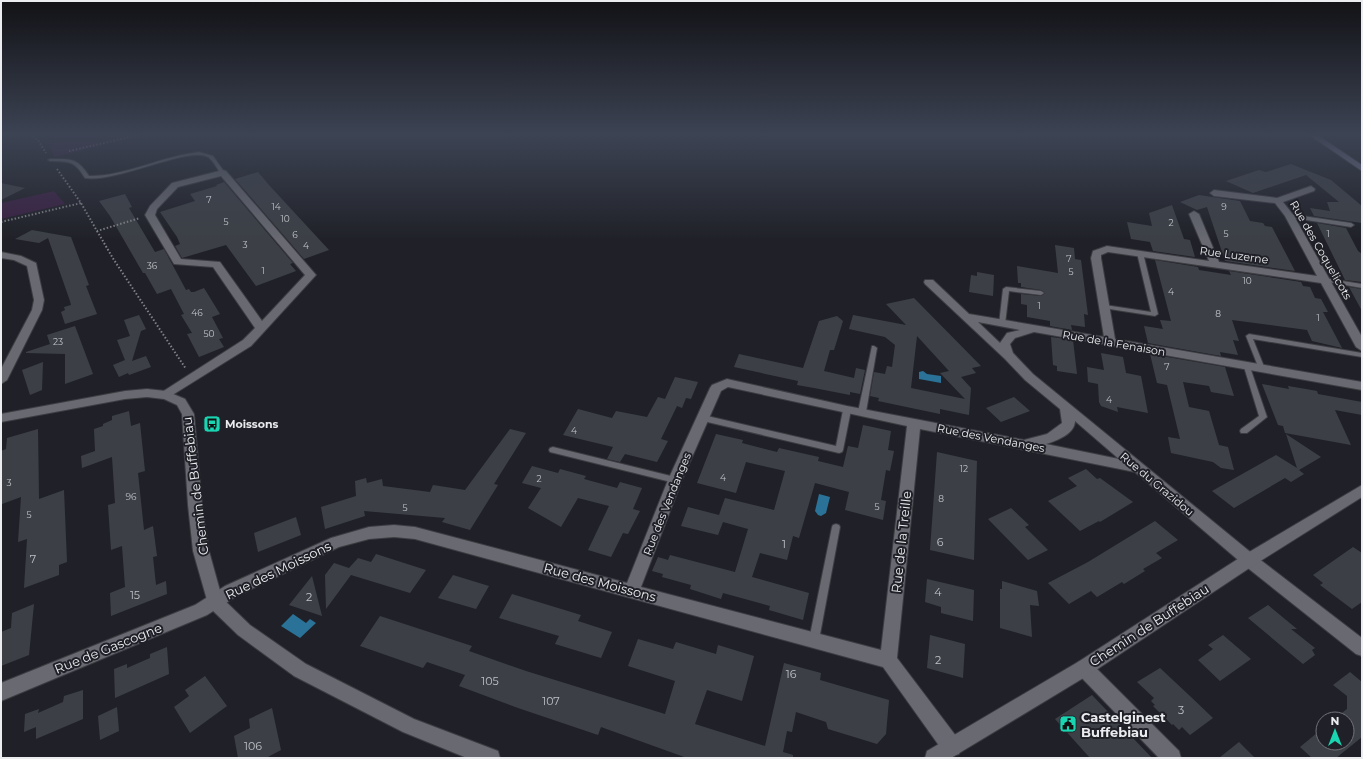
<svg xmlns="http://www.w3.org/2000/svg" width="1363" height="759" font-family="Montserrat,sans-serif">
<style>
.green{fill:#3a1f43}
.water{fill:#2a7297}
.building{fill:#3c4046;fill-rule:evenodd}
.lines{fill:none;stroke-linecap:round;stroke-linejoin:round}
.service-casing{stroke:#3c3c42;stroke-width:2}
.minor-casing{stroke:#3c3c42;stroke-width:2}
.tertiary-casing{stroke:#3c3c42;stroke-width:2}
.secondary-casing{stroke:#3c3c42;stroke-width:2}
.path{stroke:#818287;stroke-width:2;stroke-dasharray:1.5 2;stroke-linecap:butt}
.service{fill:#686971;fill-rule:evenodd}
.minor{fill:#686971;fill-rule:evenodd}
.tertiary{fill:#686971;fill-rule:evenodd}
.secondary{fill:#7a7491;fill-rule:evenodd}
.labels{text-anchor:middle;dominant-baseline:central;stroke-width:4;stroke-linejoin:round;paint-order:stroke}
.number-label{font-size:9px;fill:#bfc1c6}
.street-label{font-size:11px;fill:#ebecf0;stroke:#202128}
.poi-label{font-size:11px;font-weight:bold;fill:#ebecf0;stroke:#202128;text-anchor:start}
.near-number-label{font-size:11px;fill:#bfc1c6}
.near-street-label{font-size:13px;fill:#ebecf0;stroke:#202128}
.near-poi-label{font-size:13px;font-weight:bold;fill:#ebecf0;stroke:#202128;text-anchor:start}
</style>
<rect width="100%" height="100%" fill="#202128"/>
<path class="green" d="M43 134H149L55 157 49 146V136Z
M54 191 65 204 1 219V203Z"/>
<path class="water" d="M923 371 927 374 941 376V383L919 379V372Z
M819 494 830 497 826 513 821 516 818 515 815 511Z
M293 614 306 623 310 619 316 623 300 638 281 626Z"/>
<path class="building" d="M1291 164 1331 180 1362 206V223L1314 216 1310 208 1330 211 1327 202H1339L1306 175 1253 193 1226 181 1259 170 1266 172Z
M258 172 269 185 329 250 304 259 235 179Z
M224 182 293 263 290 264 296 271 256 286 226 245 182 258 175 246 180 244 177 237 160 212 195 201 190 194 217 186 216 185Z
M1 183 25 188 1 200Z
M125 194 132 207 129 208 155 252 164 249 186 290 189 289 191 292H194L204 288 220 314 212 317 223 338 219 339 224 347 199 357 187 334 192 333 181 315 184 314 171 289 157 294 145 273H143L110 216 99 201Z
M1199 195 1240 201 1250 221 1263 223 1265 226 1272 227 1295 271 1225 261 1207 207 1197 210 1180 202Z
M1172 205 1184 239 1190 240 1195 257 1153 251 1150 242 1131 239 1127 222 1152 226 1149 213Z
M1317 223 1346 228 1358 251 1362 254V282L1345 280Z
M32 230 71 237 89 285 86 286 97 314 65 324 61 312 65 310 64 307 71 305 70 301 48 238 39 243 15 239Z
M1055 245 1074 248 1075 259 1081 260 1088 315 1084 314 1085 327 1071 325 1072 330 1050 326V321L1027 317V305L1021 304V294L1041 296 1045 293 1041 290 1021 287V283H1018L1017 266 1058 273Z
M1155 260 1198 267 1199 270 1231 275 1229 271 1301 282 1303 286 1310 287 1315 298 1321 299 1328 312H1323L1342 348 1312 341 1307 330 1232 320 1239 341 1233 340 1238 355 1220 352 1221 356 1148 343 1144 326 1163 329 1160 320 1171 321Z
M977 272 994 275 993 296 969 292 971 275 977 276Z
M1349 287 1362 289V311Z
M914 298 981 366 972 368 976 373 961 377 971 388 969 415 940 409V414L916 409 878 401 879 398 870 396 874 372 885 374 887 366 892 367 895 345 885 337 849 329 853 315 906 325 886 304ZM917 336 949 371 940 373 965 399 911 388Z
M139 315 146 329 141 331 132 361 146 356 151 367 129 375 128 373 119 377 113 365 125 360 117 340 130 336 124 320Z
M837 316 843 321 834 350H830L824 371 854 378 856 368 865 370 860 394 850 392V395L814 388 797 385 798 381 734 367 739 354 803 368 819 321Z
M75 326 93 374 65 384V354L26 353V352L50 344 47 335Z
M1051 337 1073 340 1077 374 1057 371V366L1053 365Z
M1101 353 1123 357 1126 373 1141 376 1148 413 1117 407 1118 412 1101 406 1099 402 1098 384 1088 382 1087 367 1104 370Z
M1150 354 1225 367 1234 396 1211 392 1209 386 1183 382 1189 407 1209 411 1219 445 1228 447 1234 470 1221 468 1213 462 1171 453 1168 437 1180 439 1167 385 1157 383Z
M43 362 42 390 30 395 22 370Z
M675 377 698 382 691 399 686 398 682 408 677 406 661 439 668 441 657 462 625 454 620 462 607 459 613 447 563 435 578 409 612 418 616 411 647 417 658 397 665 399Z
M1262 384 1289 389 1288 386 1306 389 1317 391 1318 394 1362 402V415L1335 410 1351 445 1285 433 1283 426 1278 425Z
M1014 397 1030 411 1001 422 986 408Z
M129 411 131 426 140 423 145 471 138 473 144 530 153 526 157 556 153 557 156 585 166 581 167 594 111 616 110 593 125 587 122 546 111 550 108 505 115 503 112 457 82 468 81 456 95 451 94 429 103 426V424L112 420V416Z
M863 425 891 431 888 450 894 451 890 471 886 470 881 500 886 501 883 520 845 510 849 492 815 483 799 538 793 536 787 560 760 553 752 577 809 593 803 620 769 610 770 606 723 593 721 599 690 589 691 585 662 577 663 574 652 571 658 557 668 560 670 555 735 572 748 529 723 522 718 535 681 526 688 507 719 515 725 498 774 510 785 471 746 462 736 493 697 483 716 434 743 440 742 443 777 452 779 448 819 457 818 461 843 467 848 446 858 448Z
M38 429 39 499 64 490 67 562 59 565V575L24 588 27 539 18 542 21 497 2 504 1 451 6 449 7 438Z
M510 429 526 433 494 484 498 485 470 530 442 522 445 518 364 511 365 516 325 529 321 507 356 496 355 481 366 478 367 483 382 479 383 486 430 492 433 485 465 490Z
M1286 434 1321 457 1299 470 1304 474 1291 482 1285 478 1234 508 1212 491 1276 455 1297 468Z
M937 452 977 461 974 560 930 550Z
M532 466 558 473 560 469 586 476 584 479 617 488 620 482 642 488 633 509 640 511 628 534 623 533 611 557 588 550 609 506 578 498 561 527 528 508 541 488 522 483Z
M1086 469 1097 479 1100 478 1133 502 1100 522 1099 521 1080 531 1048 501 1077 486 1068 478Z
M1011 508 1029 525 1025 527 1048 550 1028 560 988 519Z
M296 517 301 535 258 552 254 533Z
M1155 521 1178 540 1156 553 1162 558 1143 569 1145 571 1124 584 1122 582 1097 597 1091 591 1069 604 1048 583 1088 562Z
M1353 547 1362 553V602L1352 609 1320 585 1323 583 1313 575Z
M376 554 426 570 410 593 351 575 326 609 325 575 334 563 349 568 358 558 371 562Z
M453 575 489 586 476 609 438 598Z
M312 576 322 616 289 605Z
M927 579 974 590 973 621 941 613V607L925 602Z
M1002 581 1037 591 1039 606 1030 605 1032 637 1000 628V589H1002Z
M512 594 581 615 578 621 612 632 601 658 555 644 559 636 499 618Z
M34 604 29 655 1 666V632L11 628 12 613Z
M1268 605 1297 629H1291L1315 648 1312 650 1315 655 1303 664 1248 618Z
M380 616 472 646 469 651 526 671 665 714 675 681 628 666 638 639 673 649 676 642 716 654 718 645 754 656 742 701 707 690 695 724 765 746 784 663 821 673 820 680 889 700 886 734 877 744 828 729 826 722 796 712 792 732 787 731 783 752 793 755V758H687L601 727 598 735 518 708 459 686 465 675 427 662 423 668 360 646Z
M930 635 965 644 963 678 927 668Z
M1223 635 1251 659 1220 681 1198 660 1213 649 1208 645Z
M167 647 169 674 115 698 114 669 127 664V668L150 658V654Z
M1160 668 1191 697 1213 718 1190 735 1182 727 1179 730 1173 724 1172 725 1153 706 1155 705 1151 701 1154 698 1137 682Z
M1350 672 1362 682V737L1336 758H1312L1300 747 1323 728V743H1347V719H1334L1347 709V696L1333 685Z
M205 676 227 706 190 733 174 707 189 696 185 690Z
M83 690V719L36 739V727L24 732 25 714 39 709 38 713 63 702 64 696Z
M1092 695 1152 758H1090L1055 719Z
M117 707 119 731 100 740 98 716Z
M272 708 281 750 266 758H238L234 736 250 728 249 719Z
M1239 742 1255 758H1219Z"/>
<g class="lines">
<g class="service-casing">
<path id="service" d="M199 152 213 156 225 173V174H221C217 169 214 161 208 157 188 146 117 183 85 178 74 160 70 162 50 161L48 160 50 159C70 159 77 157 89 176 127 176 162 156 199 152Z
M1289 214 1351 223 1354 225 1351 227 1287 217V215Z
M1140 251 1143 253 1158 314 1155 316 1103 308 1102 307 1105 305 1151 312 1137 253Z
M1324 278 1362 284V288L1322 281 1321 280 1322 279Z
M1006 287 1041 291 1044 293 1041 295 1009 291 1005 324 1002 326 999 324 1003 289Z
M1249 334 1362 353V357L1253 339 1265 369 1262 371 1259 369 1246 336Z
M872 346H874L877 348 866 412 862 415 858 412Z
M1245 365H1249L1250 367 1267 417 1247 433H1241L1240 431 1241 429 1259 416 1244 367Z
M847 407 851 410 843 450 842 452 839 453 703 421 700 420 699 418 700 416 703 415 836 446 843 410Z
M553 447 675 477 678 478 679 480 678 482 675 483 550 452 549 450 550 448Z
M836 524 839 525 840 527 819 640 817 643 814 644 811 643 809 640 832 527 833 525Z"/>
</g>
<g class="minor-casing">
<path id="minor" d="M223 170 226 171 316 275 251 346 166 399 162 398 160 395 162 392 243 340 255 328 213 267 174 264 145 215 150 206 172 183ZM221 176 305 275 262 321 220 262 181 259 155 215 157 209 178 187Z
M1311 186 1315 189 1314 191 1283 202 1294 216 1362 337V351L1356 347 1321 283 1108 252 1101 255V258L1115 339 1362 382V390L1034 332 1015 338 1010 344 1013 353 1033 374 1254 555 1362 638V656L1356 654 1244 565 1135 472 920 429 897 658 959 740 961 747 959 754 952 756 945 754 883 667 415 539 394 537 369 539 339 547 237 596 207 615 1 701V683L195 605 225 586 331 538 369 527 394 525 415 527 627 583 668 480 710 388 712 385 727 379 847 406 1024 440 1047 434 1062 423 1060 409 1025 380 1005 359 925 284 924 282 925 280H933L969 314 1104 337 1091 258 1093 251 1107 246 1209 261 1189 214 1194 211 1199 214 1219 262 1317 276 1285 216 1275 203 1214 196 1210 193 1214 190 1277 198ZM978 322 1020 330 1007 333 1000 343ZM728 387 907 426 881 650 641 587 682 480 721 391ZM1075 421 1119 459 1046 444C1056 441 1075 434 1075 421Z
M1 252 21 256 36 263 44 300 42 310 7 380 1 384V369L32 310 34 300 27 266 14 260 1 258Z
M1084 660 1090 662 1179 751 1181 758H1159L1078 674 1075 668 1078 662Z"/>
</g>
<g class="tertiary-casing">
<path id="tertiary" d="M147 389 166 391 185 399 194 414 202 505 209 551 222 598 250 625 306 664 414 719 498 751 500 758H467L403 732 294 676 238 635 209 607 193 551 188 505 182 414 177 405 164 399 147 397 125 399 1 422V414L125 391Z
M1362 485V497L1254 565 1090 674 951 758H925L927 751 1078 662 1244 555Z"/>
</g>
<g class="secondary-casing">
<path id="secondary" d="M1308 134H1316L1362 165V171Z"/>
</g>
<path class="path" d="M30 134 38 140 46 153
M69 151 143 134
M57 169 81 203 97 231 140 218
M1 222 81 203
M97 231 114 260 186 369"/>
<use href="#service" class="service"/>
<use href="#minor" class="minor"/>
<use href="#tertiary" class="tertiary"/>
<use href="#secondary" class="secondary"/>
</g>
<linearGradient id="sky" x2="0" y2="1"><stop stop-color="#121216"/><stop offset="0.56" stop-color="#3c4353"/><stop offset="1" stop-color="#3c4353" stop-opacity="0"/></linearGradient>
<rect width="1363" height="240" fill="url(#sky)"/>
<defs>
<g id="bus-square" transform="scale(0.9)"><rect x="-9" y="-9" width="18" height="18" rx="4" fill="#1ad5b2" stroke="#202128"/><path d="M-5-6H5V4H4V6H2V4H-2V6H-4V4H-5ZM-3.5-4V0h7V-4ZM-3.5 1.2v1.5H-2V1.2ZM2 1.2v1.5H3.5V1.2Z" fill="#111"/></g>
<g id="civic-square" transform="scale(0.9)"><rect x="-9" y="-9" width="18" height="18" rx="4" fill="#1ad5b2" stroke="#202128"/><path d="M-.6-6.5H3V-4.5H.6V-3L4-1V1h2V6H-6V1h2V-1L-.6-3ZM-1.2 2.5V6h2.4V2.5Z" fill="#111"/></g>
</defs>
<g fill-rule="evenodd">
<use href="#bus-square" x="212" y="424"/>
<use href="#civic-square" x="1068" y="724"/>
</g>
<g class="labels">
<g class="number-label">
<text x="209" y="199">7</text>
<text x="276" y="206">14</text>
<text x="1224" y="206">9</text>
<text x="285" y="218">10</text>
<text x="226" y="221">5</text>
<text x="1171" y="222">2</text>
<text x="1226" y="233">5</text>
<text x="1328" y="233">1</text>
<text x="295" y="234">6</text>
<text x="245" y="244">3</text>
<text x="306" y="245">4</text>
<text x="1069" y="258">7</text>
<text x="152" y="265">36</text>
<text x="263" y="270">1</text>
<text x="1071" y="271">5</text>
<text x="1247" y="280">10</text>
<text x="1171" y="291">4</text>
<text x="1039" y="305">1</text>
<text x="197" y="312">46</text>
<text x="1218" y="313">8</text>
<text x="1318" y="317">1</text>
<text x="209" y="333">50</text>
<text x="58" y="341">23</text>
<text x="1167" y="366">7</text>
<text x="1109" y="399">4</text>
<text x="574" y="430">4</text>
<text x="964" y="468">12</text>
<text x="723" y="477">4</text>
<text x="539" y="478">2</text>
<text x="9" y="482">3</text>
<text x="131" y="496">96</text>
<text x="941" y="498">8</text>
<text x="877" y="506">5</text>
<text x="405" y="507">5</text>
<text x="29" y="514">5</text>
</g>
<g class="street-label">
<text transform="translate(1321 250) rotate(60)">Rue des Coquelicots</text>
<text transform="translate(1234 255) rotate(8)">Rue Luzerne</text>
<text transform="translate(1114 343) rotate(10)">Rue de la Fenaison</text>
<text transform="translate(991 438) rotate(11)">Rue des Vendanges</text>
<text transform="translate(1157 484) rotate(40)">Rue du Grazidou</text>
<text transform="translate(667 504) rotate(-68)">Rue des Vendanges</text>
</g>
<g class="poi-label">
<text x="225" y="424">Moissons</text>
</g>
<g class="near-number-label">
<text x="940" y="542">6</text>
<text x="784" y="544">1</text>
<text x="33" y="559">7</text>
<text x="938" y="592">4</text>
<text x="135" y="595">15</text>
<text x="309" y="597">2</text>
<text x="938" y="660">2</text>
<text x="791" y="674">16</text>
<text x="490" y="681">105</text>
<text x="551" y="701">107</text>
<text x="1181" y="710">3</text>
<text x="253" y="746">106</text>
</g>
<g class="near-street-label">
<text transform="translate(195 486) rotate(-97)">Chemin de Buffebiau</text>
<text transform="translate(901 542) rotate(-84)">Rue de la Treille</text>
<text transform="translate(278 570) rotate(-26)">Rue des Moissons</text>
<text transform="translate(600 582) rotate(15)">Rue des Moissons</text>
<text transform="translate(1149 625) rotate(-33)">Chemin de Buffebiau</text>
<text transform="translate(108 648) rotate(-22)">Rue de Gascogne</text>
</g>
<g class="near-poi-label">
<text x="1081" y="717">Castelginest<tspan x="1081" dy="15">Buffebiau</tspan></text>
</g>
</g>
<rect width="1363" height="759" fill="none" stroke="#ebecf0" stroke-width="4"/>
<g transform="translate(1335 731)"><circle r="19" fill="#202128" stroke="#717278"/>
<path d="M0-3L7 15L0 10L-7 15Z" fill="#1ad5b2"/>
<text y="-6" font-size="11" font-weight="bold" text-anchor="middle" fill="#ebecf0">N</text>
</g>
</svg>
